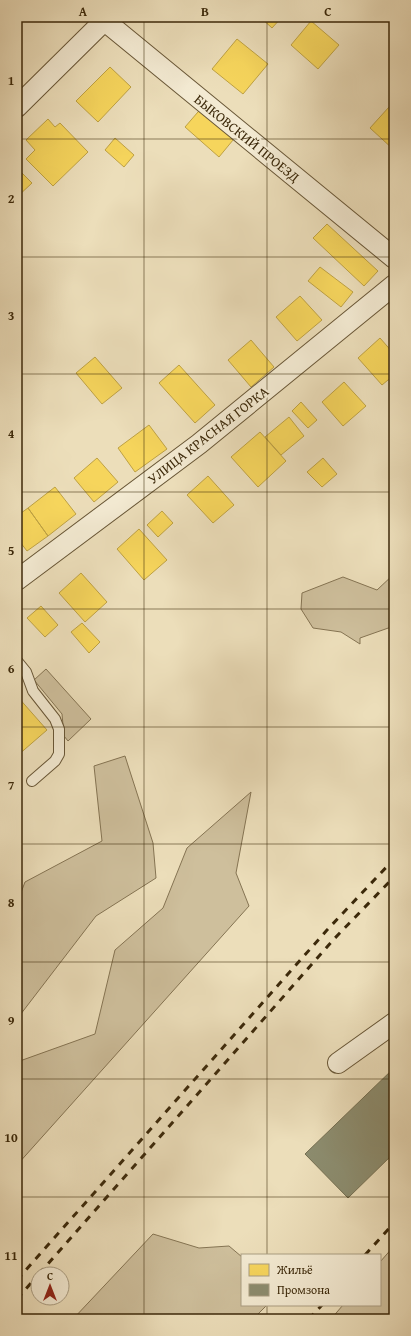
<svg xmlns="http://www.w3.org/2000/svg" width="411" height="1336" font-family="'Gentium Book Plus',serif">
<style>
.green{fill:#cebf9c;stroke:#857453}
.homes{fill:#f6d55c;stroke:#bea143}
.industry{fill:#8c8c6e;stroke:#746e50}
.lines{fill:none;stroke-linecap:round;stroke-linejoin:round}
.lane-casing{stroke:#685636;stroke-width:12}
.street-casing{stroke:#685636;stroke-width:22}
.lane{stroke:#f3ead2;stroke-width:10}
.street{stroke:#f3ead2;stroke-width:20}
.rail{stroke:#3c290a;stroke-width:3;stroke-dasharray:7 7;stroke-linecap:butt}
.grid{fill:none;stroke:#3c290a;stroke-width:1;stroke-opacity:0.55}
.labels{text-anchor:middle;dominant-baseline:central;stroke-width:4;stroke-linejoin:round;paint-order:stroke}
.street-label{font-size:14px;fill:#3c290a;stroke:#f3ead2}
.neatline{fill:none;stroke:#3c290a;stroke-width:1.5}
.grid-label{font-size:13px;text-anchor:middle;font-weight:bold;fill:#3c290a}
</style>
<rect width="100%" height="100%" fill="#ecdeba"/>
<filter id="stains"><feTurbulence type="fractalNoise" baseFrequency=".005" numOctaves="4"/><feColorMatrix values="0 0 0 0 .2 0 0 0 0 .09 0 0 0 0 .02 0 0 0 .5 -.17"/></filter>
<radialGradient id="worn" r=".72"><stop offset=".6" stop-color="#630" stop-opacity="0"/><stop offset="1" stop-color="#630" stop-opacity=".3"/></radialGradient>
<path class="green" d="M394 574V626L360 638V644L341 632 313 628 301 609 302 593 343 577 377 590Z
M46 669 91 719 68 741 64 736 62 714 34 680Z
M125 756 153 843 156 878 96 916 17 1019V903L25 882 102 841 94 766Z
M251 792 236 873 249 906 17 1165V1062L95 1034 115 950 163 908 187 848Z
M153 1234 199 1248 229 1246 242 1257V1305H267L253 1319H73Z
M394 1246V1319H331L343 1305H380V1262Z"/>
<path class="homes" d="M260 17H282L272 28Z
M311 21 339 45 318 69 291 45Z
M237 39 268 64 243 94 212 69Z
M110 67 131 87 98 122 76 101Z
M204 105 238 134 219 157 185 127Z
M389 107 394 111V150L370 128Z
M48 119 55 127 60 123 88 152 53 186 26 159 35 150 26 140Z
M115 138 134 155 124 167 105 150Z
M17 168 32 183 17 197Z
M394 212V221L390 215Z
M327 224 378 271 364 286 313 238Z
M320 267 353 292 341 307 308 281Z
M300 296 322 320 297 341 276 317Z
M380 338 394 354V375L382 385 358 358Z
M251 340 274 367 251 387 228 360Z
M95 357 122 388 102 404 76 373Z
M179 365 215 405 195 423 159 383Z
M344 382 366 406 343 426 322 402Z
M301 402 317 420 308 428 292 411Z
M289 417 304 436 281 455 265 437Z
M149 425 167 449 135 472 118 448Z
M260 432 286 461 258 487 231 457Z
M97 458 118 482 94 502 74 478Z
M323 458 337 474 322 487 307 472Z
M208 476 234 505 213 523 187 495Z
M55 487 76 514 48 536 28 508Z
M28 508 48 536 27 551 17 538V516Z
M162 511 173 523 158 537 147 525Z
M139 529 167 560 144 580 117 549Z
M81 573 107 602 85 622 59 593Z
M41 606 58 625 45 637 27 618Z
M82 623 100 642 89 653 71 632Z
M17 696 47 730 17 756Z"/>
<path class="industry" d="M394 1068V1153L348 1198 305 1154Z"/>
<g class="lines">
<g class="lane-casing">
<path id="lane" d="M17 661 26 672 33 691 55 719 59 729V754L55 761 32 781"/>
</g>
<g class="street-casing">
<path id="street" d="M100 17 394 258
M17 107 104 21
M17 580 199 444 394 285
M338 1063 394 1023"/>
</g>
<use href="#lane" class="lane"/>
<use href="#street" class="street"/>
<path class="rail" d="M365 1255 394 1223
M39 1274 335 938 394 877
M17 1280 327 930 394 859
M17 1299 38 1275
M309 1319 322 1305"/>
</g>
<path class="grid" d="M144 17V1319M267 17V1255M17 139H394M17 257H394M17 374H394M17 492H394M17 609H394M17 727H394M17 844H394M17 962H394M17 1079H394M17 1197H394M267 1305V1319"/>
<g class="labels">
<g class="street-label">
<text transform="translate(247 138) rotate(39)">БЫКОВСКИЙ ПРОЕЗД</text>
<text transform="translate(208 435) rotate(-38)">УЛИЦА КРАСНАЯ ГОРКА</text>
</g>
</g>
<rect width="411" height="1336" fill="none" stroke="#ecdeba" stroke-width="44"/>
<rect x="241" y="1254" width="140" height="52" fill="#f3ead2" stroke="#aa9d82"/>
<rect x="249" y="1264" width="20" height="12" fill="#f6d55c" stroke="#aa9d82"/>
<text x="277" y="1274" font-size="12" fill="#3c290a">Жильё</text>
<rect x="249" y="1284" width="20" height="12" fill="#8c8c6e" stroke="#aa9d82"/>
<text x="277" y="1294" font-size="12" fill="#3c290a">Промзона</text>
<g transform="translate(50 1286)"><circle r="19" fill="#f3ead2" stroke="#aa9d82"/>
<path d="M0-3L7 15L0 10L-7 15Z" fill="#8f2418"/>
<text y="-6" font-size="11" font-weight="bold" text-anchor="middle" fill="#3c290a">С</text>
</g>
<rect x="22" y="22" width="367" height="1292" class="neatline"/>
<g class="grid-label">
<text x="83" y="16">A</text>
<text x="205" y="16">B</text>
<text x="328" y="16">C</text>
<text x="11" y="85">1</text>
<text x="11" y="203">2</text>
<text x="11" y="320">3</text>
<text x="11" y="438">4</text>
<text x="11" y="555">5</text>
<text x="11" y="673">6</text>
<text x="11" y="790">7</text>
<text x="11" y="907">8</text>
<text x="11" y="1025">9</text>
<text x="11" y="1142">10</text>
<text x="11" y="1260">11</text>
</g>
<rect width="100%" height="100%" filter="url(#stains)"/>
<rect width="100%" height="100%" fill="url(#worn)"/>
</svg>
